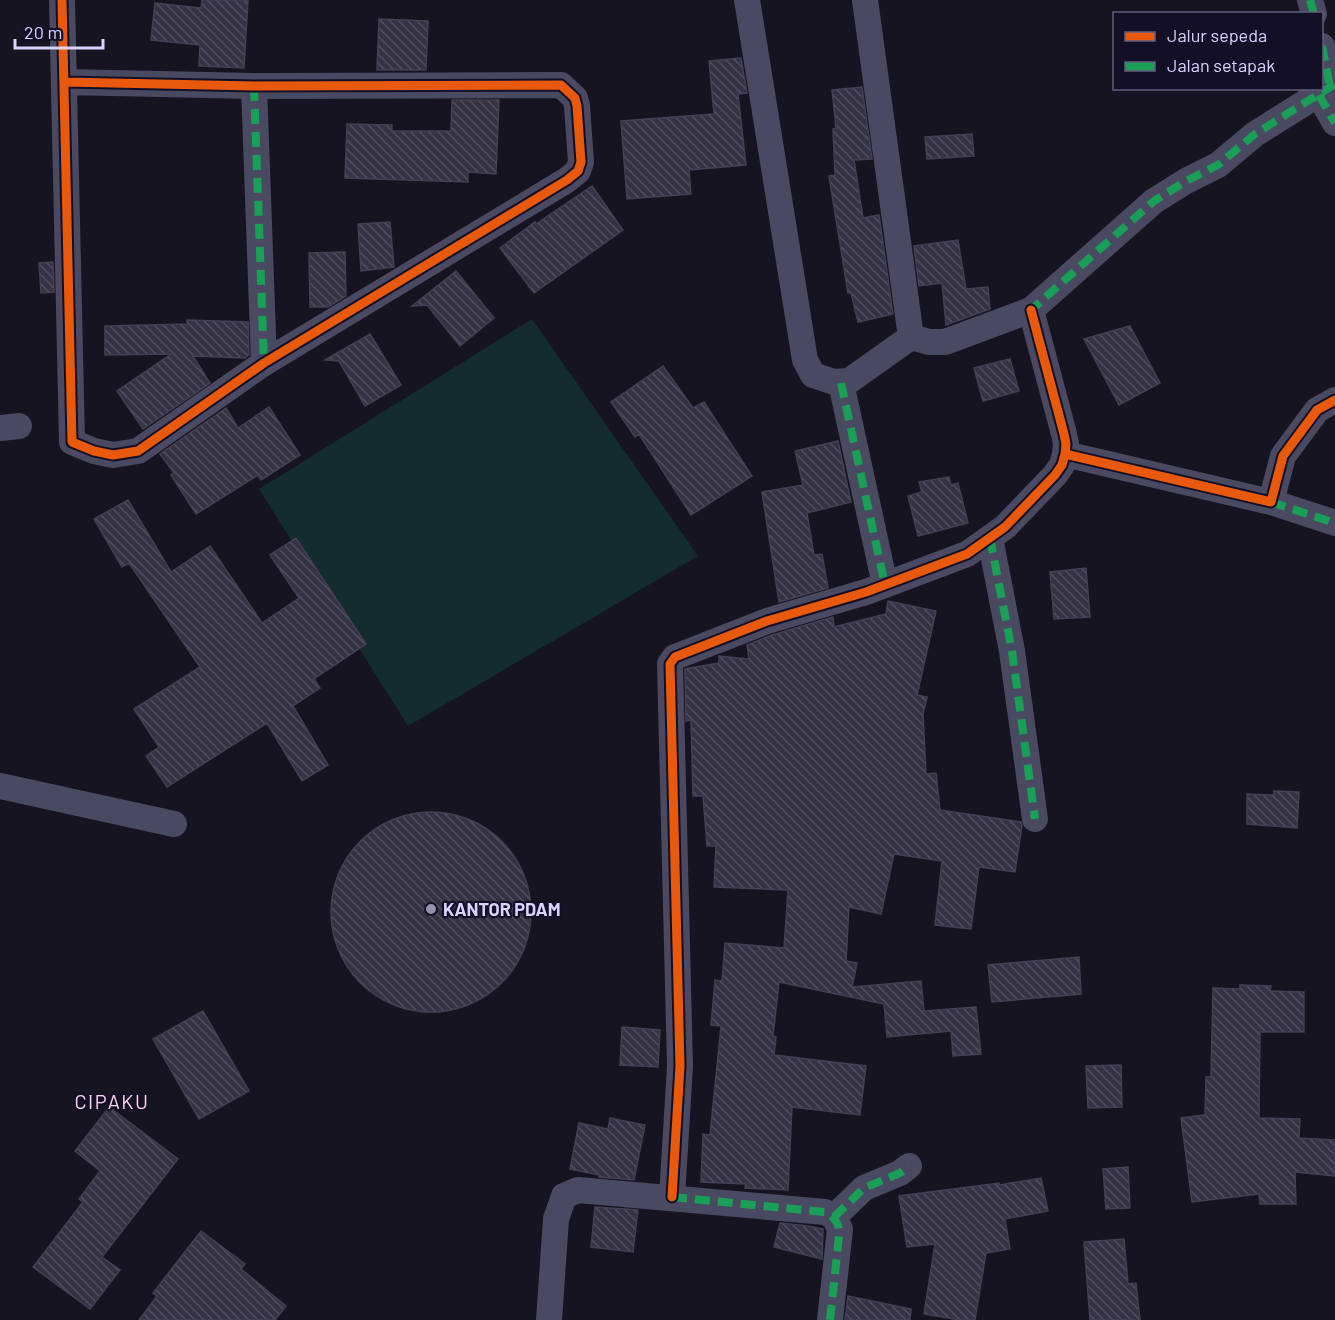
<svg xmlns="http://www.w3.org/2000/svg" width="1335" height="1320" font-family="Barlow,sans-serif">
<style>
.pitch{fill:#132c2d}
.building{fill:url(#building-back-hatch);stroke:#433f54;stroke-width:1.5}
.lines{fill:none;stroke-linecap:round;stroke-linejoin:round}
.minor{stroke:#4a4962;stroke-width:26}
.quiet{stroke:#1a9f57;stroke-width:8;stroke-dasharray:15 8;stroke-linecap:butt}
.cycleway-casing{stroke:#130f26;stroke-width:13}
.cycleway{stroke:#e8590c;stroke-width:9}
.poi-dot{fill:#9591b1;stroke:#130f26;stroke-width:2}
.labels{text-anchor:middle;dominant-baseline:central;stroke-width:4.5;stroke-linejoin:round;paint-order:stroke}
.poi-label{font-size:18px;font-weight:bold;fill:#d9d4ff;stroke:#130f26;text-anchor:start}
.neighbourhood-label{font-size:20px;letter-spacing:1.5px;fill:#ffd6f0;stroke:#130f26}
</style>
<defs>
<pattern id="building-back-hatch" width="6" height="6" patternUnits="userSpaceOnUse" patternTransform="scale(1.5)"><rect width="6" height="6" fill="#343243"/><path d="M-1 5l2 2M0 0l6 6M5-1l2 2" fill="none" stroke="#514f5f"/></pattern>
</defs>
<rect width="100%" height="100%" fill="#161421"/>
<path class="pitch" d="M532 319 698 556 408 726 259 489Z"/>
<path class="building" d="M202 0H248L244 68 199 66 200 45 151 40 155 3 201 8Z
M379 19 428 21 426 70H377Z
M741 58 747 93 738 94 746 165 689 170 691 194 627 199 621 121 714 114 709 61Z
M862 87 872 159 854 160 863 218 879 215 893 314 858 322 851 293H848L829 176 835 175 833 129 836 128 832 90Z
M452 100H499L496 174 468 172V182L345 178 347 124 392 125V131H451Z
M972 134 974 156 927 159 925 137Z
M592 186 623 230 534 293 500 248 535 222 536 224Z
M390 222 394 267 361 271 358 224Z
M958 240 966 289 988 287 990 309 946 325 942 283 919 286 914 246Z
M345 252 346 296 328 307H310L309 253Z
M53 262 54 292 41 293 39 263Z
M456 271 494 318 460 346 427 305 412 306Z
M187 320 248 322 249 355 245 358 193 356 210 383 143 429 117 391 171 354 105 355V326L187 324Z
M1130 326 1160 383 1119 405 1084 339Z
M370 334 401 385 365 406 339 361 325 360Z
M1010 359 1019 391 983 401 974 368Z
M663 366 693 408 704 402 752 476 691 515 639 434 635 437 611 402Z
M269 407 300 455 261 480 258 475 196 514 171 475 174 473 160 454 226 408 238 428Z
M838 441 851 502 807 513 814 555 822 554 828 588 779 602 762 492 803 485 795 451Z
M949 477 951 485 958 483 968 523 918 536 908 496 922 492 919 482Z
M128 500 171 572 210 546 262 623 299 598 270 555 296 538 366 644 314 679 320 688 293 706 328 765 302 781 267 723 167 787 146 756 159 747 134 709 200 667 129 563 122 567 94 519Z
M1086 568 1090 617 1054 619 1050 572Z
M888 601 936 611 917 695 927 697 923 714 926 774 936 773 940 810 1021 822 1022 825 1015 872 979 867 971 929 935 925 942 861 894 854 881 914 849 907 846 961 857 963 852 987 921 981 924 1011 976 1007 981 1054 953 1056 951 1031 887 1037 884 1004 779 982 773 1036 776 1037 774 1055 866 1066 860 1115 792 1107 788 1190 745 1188 746 1184 701 1182 703 1134 710 1135 721 1026 711 1025 715 980 722 981 725 943 784 948 788 890 714 887 716 846H707L703 796H693L691 720 686 721 685 669 719 663V656L749 659 747 645 772 635 833 617 834 627 886 614Z
M1274 791 1299 792 1297 828 1247 824V794L1274 795Z
M331 912a100 100 0 1 1 200 0a100 100 0 1 1-200 0Z
M1079 957 1081 994 992 1002 988 965Z
M1240 985 1271 986 1270 991 1304 992V1032H1260L1259 1118 1300 1119 1299 1138 1335 1140V1176L1295 1172 1296 1204H1260L1259 1194 1192 1202 1181 1118 1205 1115 1206 1077H1211L1213 988 1240 989Z
M203 1011 249 1091 199 1119 153 1039Z
M622 1027 660 1030 658 1067 620 1065Z
M1121 1065 1122 1107 1088 1108 1086 1066Z
M109 1107 178 1159 102 1257 120 1270 90 1309 33 1267 83 1202 79 1199 100 1171 75 1151Z
M610 1118 645 1125 634 1180 599 1177V1175L570 1169 579 1123 608 1129Z
M1128 1167 1130 1208 1106 1209 1103 1169Z
M1041 1178 1048 1211 1005 1219 1010 1249 986 1253 975 1320H960L924 1314 935 1244 907 1247 899 1196 999 1183V1185Z
M595 1207 638 1210 633 1252 591 1247Z
M780 1223 808 1226 823 1229 822 1259 774 1247Z
M201 1231 245 1264 241 1269 286 1306 275 1320H139L157 1296 153 1293Z
M1124 1239 1128 1284 1136 1283 1140 1320H1090L1084 1242Z
M848 1296 911 1309 910 1320H845Z"/>
<g class="lines">
<path class="minor" d="M62 0 72 442 94 451 113 455 138 451 264 363 567 180 578 171 581 162 577 106 575 98 561 85 254 86 65 82
M747 0 805 360 813 375 834 382 849 381 911 337 929 342H945L1031 310 1154 201 1186 181 1218 165 1255 134 1335 84
M865 0 911 337
M1310 0 1314 14
M1322 46 1330 87
M254 86 264 363
M1319 95 1335 123
M841 383 885 585
M0 428 19 426
M1065 454 1271 502 1283 456 1317 410 1335 400
M1271 502 1335 523
M990 538 1012 651 1035 819
M0 786 174 824
M672 1197 680 1066 670 664 675 657 767 621 866 592 967 554 1005 527 1055 475 1062 465 1065 454 1066 444 1064 434 1031 310
M834 1217 864 1188 900 1173 909 1166
M549 1320 556 1219 564 1196 578 1190 825 1212 834 1217 840 1229 830 1320"/>
<path class="quiet" d="M1310 0 1314 14
M1322 46 1330 87
M254 86 264 363
M1319 95 1335 123
M1032 313 1031 310 1154 201 1186 181 1218 165 1255 134 1335 84
M841 383 885 585
M1271 502 1335 523
M990 538 1012 651 1035 819
M672 1197 825 1212C836 1218 840 1224 839 1236L830 1320
M834 1217 864 1188 900 1173 909 1166"/>
<g class="cycleway-casing">
<path id="cycleway" d="M62 0 72 442 94 451 113 455 138 451 264 363 567 180 578 171 581 162 577 106 575 98 561 85 254 86 65 82
M1065 454 1271 502 1283 456 1317 410 1335 400
M672 1197 680 1066 670 664 675 657 767 621 866 592 967 554 1005 527 1055 475 1062 465 1065 454 1066 444 1064 434 1031 310"/>
</g>
<use href="#cycleway" class="cycleway"/>
</g>
<circle class="poi-dot" cx="431" cy="909" r="6"/>
<g class="labels">
<g class="poi-label">
<text x="443" y="909">KANTOR PDAM</text>
</g>
<g class="neighbourhood-label">
<text x="112" y="1101">CIPAKU</text>
</g>
</g>
<rect x="1113" y="12" width="210" height="78" fill="#130f26" stroke="#625e7d" stroke-width="1.5"/>
<rect x="1125" y="32" width="30" height="9" fill="#e8590c" stroke="#625e7d" stroke-width="1.5"/>
<text x="1167" y="42" font-size="18" fill="#d9d4ff">Jalur sepeda</text>
<rect x="1125" y="62" width="30" height="9" fill="#1a9f57" stroke="#625e7d" stroke-width="1.5"/>
<text x="1167" y="72" font-size="18" fill="#d9d4ff">Jalan setapak</text>
<path d="M15 39v9h88v-9" fill="none" stroke="#d9d4ff" stroke-width="3"/>
<text x="24" y="39" font-size="18" fill="#d9d4ff" stroke="#130f26" stroke-width="4.5" paint-order="stroke">20 m</text>
</svg>
